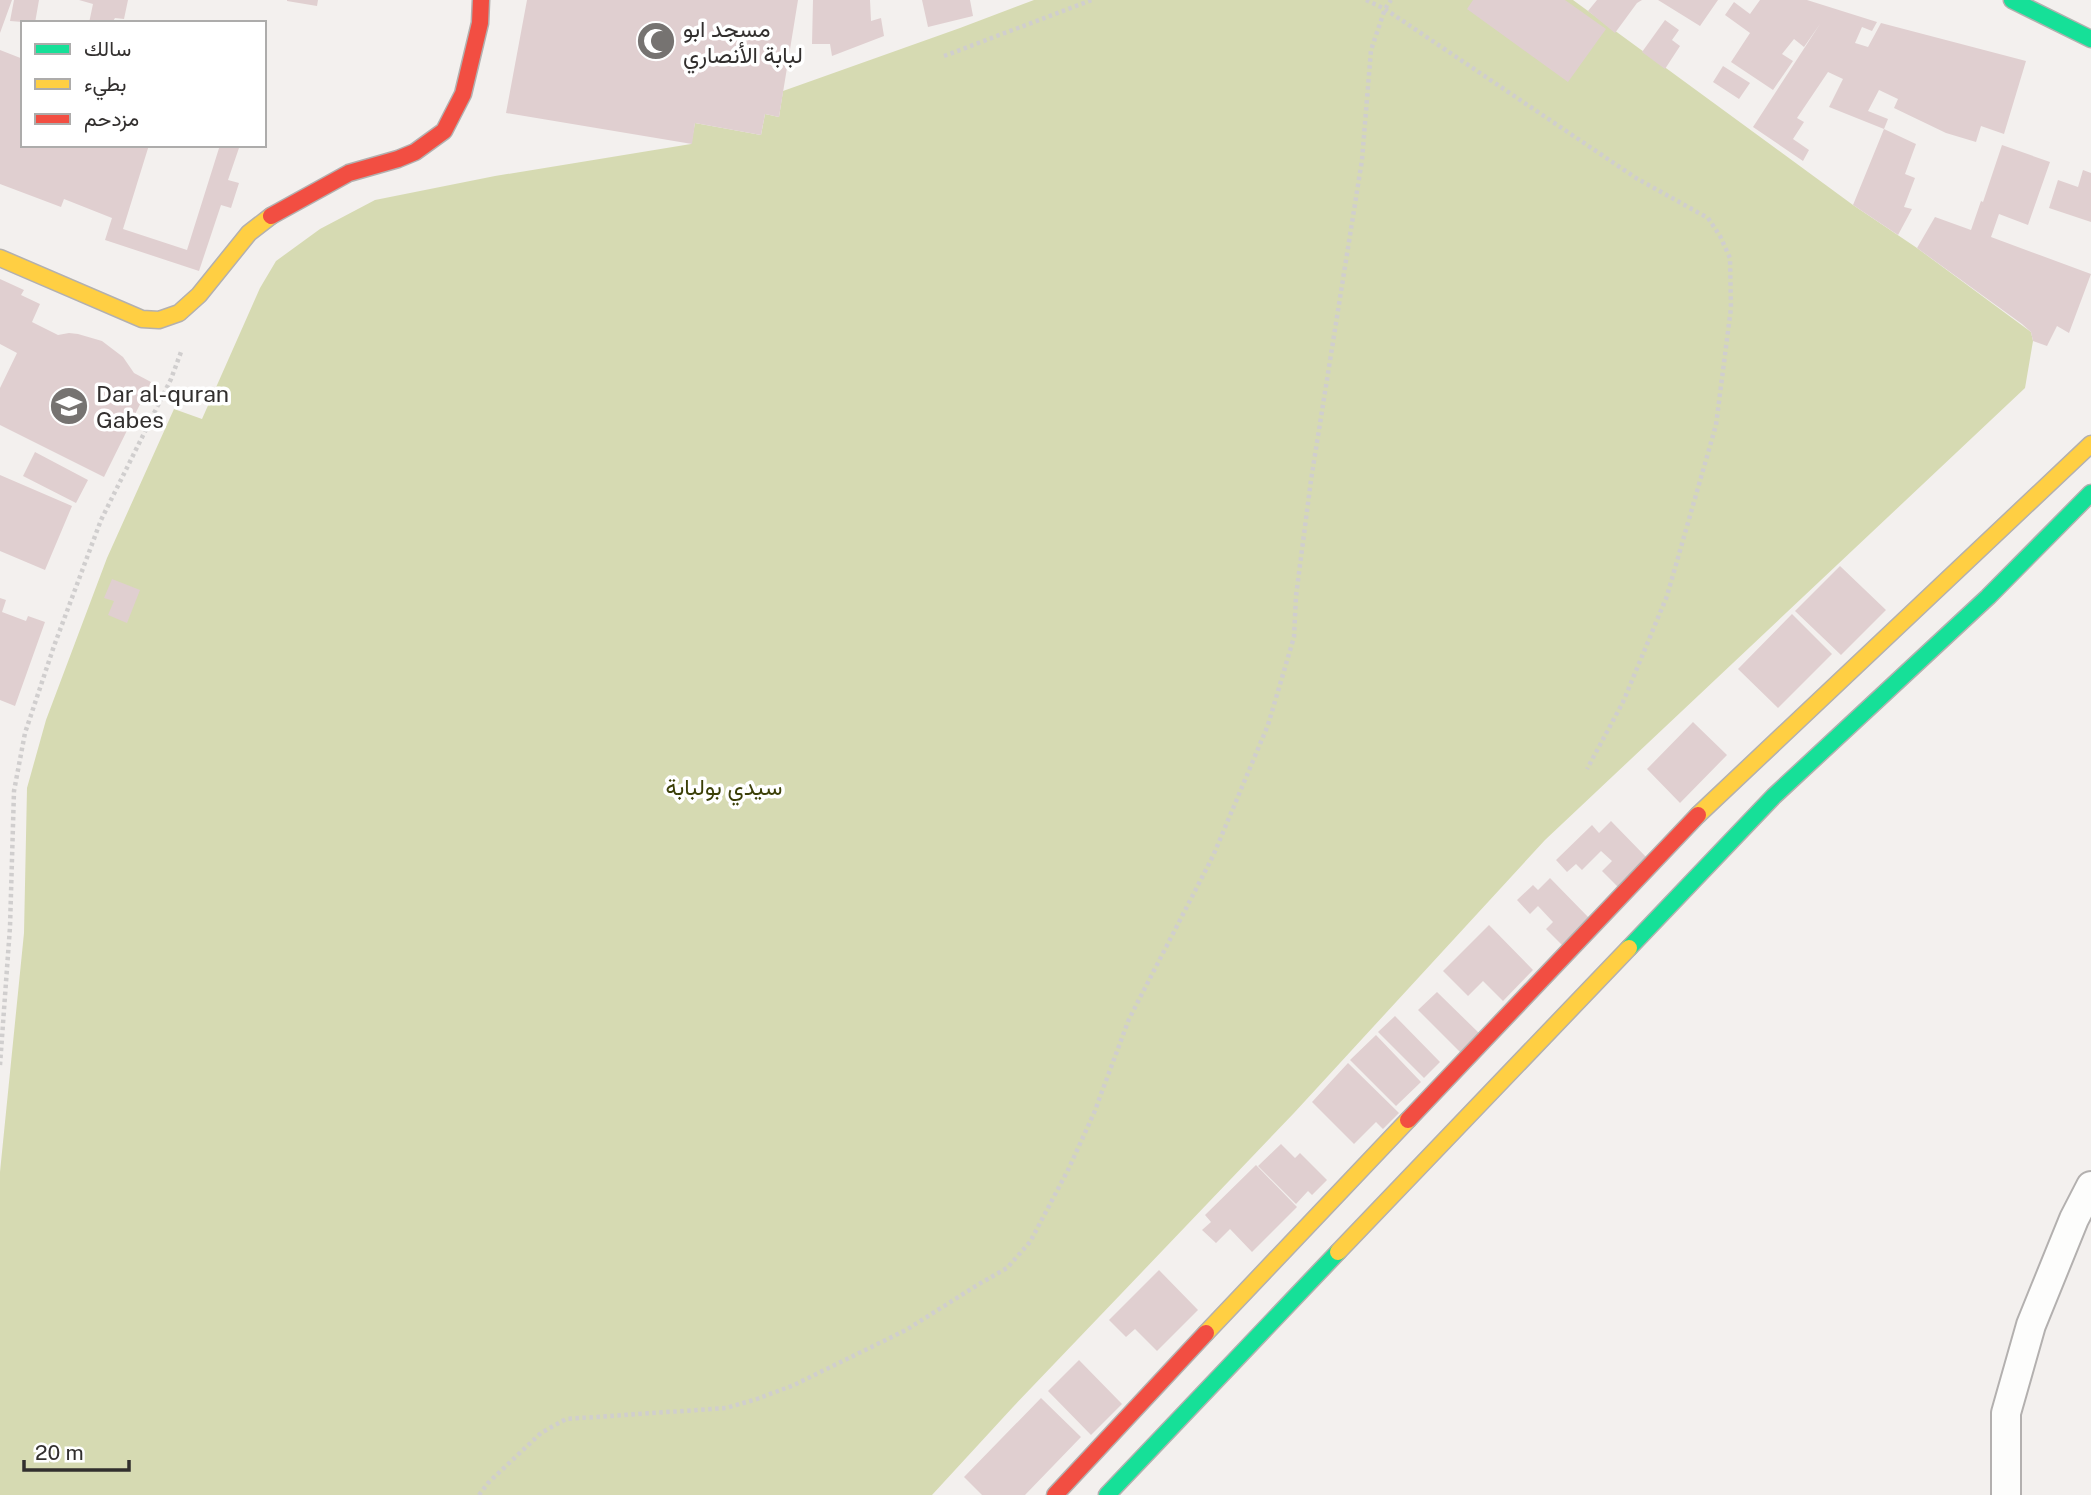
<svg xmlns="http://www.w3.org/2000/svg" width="2091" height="1495" font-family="'Public Sans',Vazirmatn,sans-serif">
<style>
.green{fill:#d6dab2}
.building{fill:#e0cfd0}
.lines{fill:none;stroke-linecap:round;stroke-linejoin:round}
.street-casing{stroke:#b3b0af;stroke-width:32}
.fast-casing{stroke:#b3b0af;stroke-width:19}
.slow-casing{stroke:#b3b0af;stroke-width:19}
.jam-casing{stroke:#b3b0af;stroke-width:19}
.path{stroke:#d0cece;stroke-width:4.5;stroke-dasharray:3.5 3.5;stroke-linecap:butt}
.street{stroke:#fdfdfc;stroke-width:28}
.fast{stroke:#16e098;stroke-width:16}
.slow{stroke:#ffcf43;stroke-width:16}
.jam{stroke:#f24e42;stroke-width:16}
.labels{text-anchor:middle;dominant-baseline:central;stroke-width:7;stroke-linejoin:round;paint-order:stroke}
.poi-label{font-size:23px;fill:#322f2e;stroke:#fff;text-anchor:start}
.park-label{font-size:23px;fill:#3b3f07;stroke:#fff}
</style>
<rect width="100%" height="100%" fill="#f3f0ee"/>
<path class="green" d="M1034 0H1573L1853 205 1917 248 2031 332 2033 341 2025 388 1545 840 1294 1113 1013 1407 932 1495H0V1172L24 933 27 788 46 720 107 558 174 409 202 419 260 288 276 261 320 229 375 200 495 176 691 144 695 123 761 135 765 114 779 117 783 91 960 28Z"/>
<path class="building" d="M0 0H12L0 33Z
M14 0H39L35 23 10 21Z
M79 0H128L124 19 115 18 112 23H89L93 4Z
M287 0H318L317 6 287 1Z
M527 0H798L779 117 765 114 761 135 695 123 692 144 506 113Z
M813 0H870L871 21 881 18 884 36 832 56 830 44H812Z
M922 0H970L973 16 928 27Z
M1473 0H1565L1606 29 1568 82 1467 9Z
M1597 0H1642L1637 3 1615 33 1588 11Z
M1658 0H1718L1700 26Z
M1760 0H1807L1877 22 1872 31 1862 27 1855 43 1868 47 1881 23 2026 61 2004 134 1981 126 1976 142 1946 133 1894 108 1898 99 1879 90 1868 111 1888 119 1884 129 1916 144 1905 174 1915 178 1904 207 1912 209 1898 235 1853 205 1884 129 1829 107 1843 79 1828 72 1797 118 1804 122 1793 139 1809 150 1803 161 1753 127 1820 24 1804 47 1794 39 1782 54 1793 61 1773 90 1731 62 1750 33 1725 15 1734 2 1750 14Z
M1665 20 1679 30 1672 40 1680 46 1665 69 1642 52Z
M0 50 23 59V145H149L123 229 187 250 220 145H240L228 180 239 183 231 208 221 205 199 271 105 240 112 218 64 199 61 207 0 184Z
M1723 66 1750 83 1739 99 1713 82Z
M2002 145 2050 162 2028 225 1999 214 1991 237 2091 274 2069 333 2057 326 2047 346 2033 341 2031 332 2022 324 1917 248 1935 217 1971 230 1981 201 1983 202Z
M2083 170 2091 173V222L2049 208 2058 180 2078 187Z
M0 279 24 290 21 295 40 304 32 322 58 335 69 333 78 334 102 341 123 357 134 373 151 382 104 477 0 425V388L17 353 0 344Z
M35 452 88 480 76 503 23 476Z
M0 475 72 506 45 570 0 551Z
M1840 566 1886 610 1841 655 1795 611Z
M112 579 140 590 127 623 108 615 114 601 104 598Z
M0 598 6 600 2 612 26 621 28 616 45 622 15 706 0 700Z
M1792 614 1832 654 1778 708 1738 669Z
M1693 722 1727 755 1680 803 1647 769Z
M1611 821 1647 858 1618 887 1602 871 1612 861 1601 851 1582 870 1576 864 1567 872 1556 860 1592 825 1599 833Z
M1550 878 1590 919 1563 946 1546 929 1553 922 1538 906 1530 914 1517 900 1533 885 1538 890Z
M1489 925 1533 970 1503 1001 1483 981 1468 996 1443 971Z
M1437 992 1481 1035 1462 1054 1418 1010Z
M1395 1016 1440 1062 1424 1078 1378 1032Z
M1376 1035 1421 1082 1396 1106 1350 1060Z
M1348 1063 1399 1113 1383 1129 1376 1122 1354 1144 1312 1102Z
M1281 1144 1295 1158 1300 1153 1327 1180 1312 1195 1308 1191 1296 1204 1258 1166Z
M1256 1165 1297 1207 1252 1252 1230 1229 1216 1243 1202 1230 1211 1222 1205 1215Z
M1159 1270 1198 1310 1157 1351 1135 1329 1126 1337 1109 1320Z
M1079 1360 1122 1404 1091 1435 1048 1391Z
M1041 1398 1081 1437 1025 1495H982L964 1477Z"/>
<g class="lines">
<g class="street-casing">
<path id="street" d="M2006 1495V1413L2031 1325 2074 1219 2091 1186"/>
</g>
<g class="fast-casing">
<path id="fast" d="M2012 0 2091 39
M1629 948 1774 796 1988 597 2091 493
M1107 1495 1338 1252"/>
</g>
<g class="slow-casing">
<path id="slow" d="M0 258 142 319 159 320 179 313 199 295 249 233 271 216
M1698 815 2091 444
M1338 1252 1629 948
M1206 1333 1408 1120"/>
</g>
<g class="jam-casing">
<path id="jam" d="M271 216 349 173 398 159 415 152 444 131 463 94 480 23 481 0
M1408 1120 1698 815
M1055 1495 1206 1333"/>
</g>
<path class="path" d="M1366 0 1385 9 1636 178 1708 218 1720 236 1730 258 1731 308 1716 425 1667 596 1623 702 1587 769
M944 56 1092 0
M0 1065 10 927 14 791 25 733 54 646 101 520 171 379 181 352
M479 1495 488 1483 541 1433 566 1419 726 1408 757 1399 794 1385 906 1330 979 1284 1007 1268 1030 1242 1068 1170 1094 1113 1129 1019 1213 856 1268 725 1294 637 1296 596 1311 480 1362 160 1371 50 1385 9 1391 0"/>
<use href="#street" class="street"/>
<use href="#fast" class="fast"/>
<use href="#slow" class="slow"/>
<use href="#jam" class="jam"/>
</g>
<defs>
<g id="mosque-disc" transform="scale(2.0125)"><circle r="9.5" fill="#767371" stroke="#fff"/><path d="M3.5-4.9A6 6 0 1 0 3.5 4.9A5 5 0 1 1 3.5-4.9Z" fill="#fff"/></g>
<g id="school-disc" transform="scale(2.0125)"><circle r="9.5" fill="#767371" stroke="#fff"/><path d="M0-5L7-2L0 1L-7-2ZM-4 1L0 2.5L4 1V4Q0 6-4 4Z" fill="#fff"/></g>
</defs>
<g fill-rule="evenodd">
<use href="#mosque-disc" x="656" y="41"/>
<use href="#school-disc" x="69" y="406"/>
</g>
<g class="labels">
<g class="poi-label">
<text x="683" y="28">مسجد ابو<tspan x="683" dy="26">لبابة الأنصاري</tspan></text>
<text x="96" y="393">Dar al-quran<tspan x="96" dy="26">Gabes</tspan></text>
</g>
<g class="park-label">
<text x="724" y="786">سيدي بولبابة</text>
</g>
</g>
<rect x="21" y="21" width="245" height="126" fill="#ffffff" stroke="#adacab" stroke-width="2"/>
<rect x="35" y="44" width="35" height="10" fill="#16e098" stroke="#adacab" stroke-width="2"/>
<text x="84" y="56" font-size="21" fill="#322f2e">سالك</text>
<rect x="35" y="79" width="35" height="10" fill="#ffcf43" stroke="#adacab" stroke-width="2"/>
<text x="84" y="91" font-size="21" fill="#322f2e">بطيء</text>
<rect x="35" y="114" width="35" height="10" fill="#f24e42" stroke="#adacab" stroke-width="2"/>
<text x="84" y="126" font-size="21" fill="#322f2e">مزدحم</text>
<path d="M24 1460v10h105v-10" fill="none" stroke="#322f2e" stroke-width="3.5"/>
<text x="35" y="1460" font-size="21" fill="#322f2e" stroke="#ffffff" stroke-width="5" paint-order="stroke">20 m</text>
</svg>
